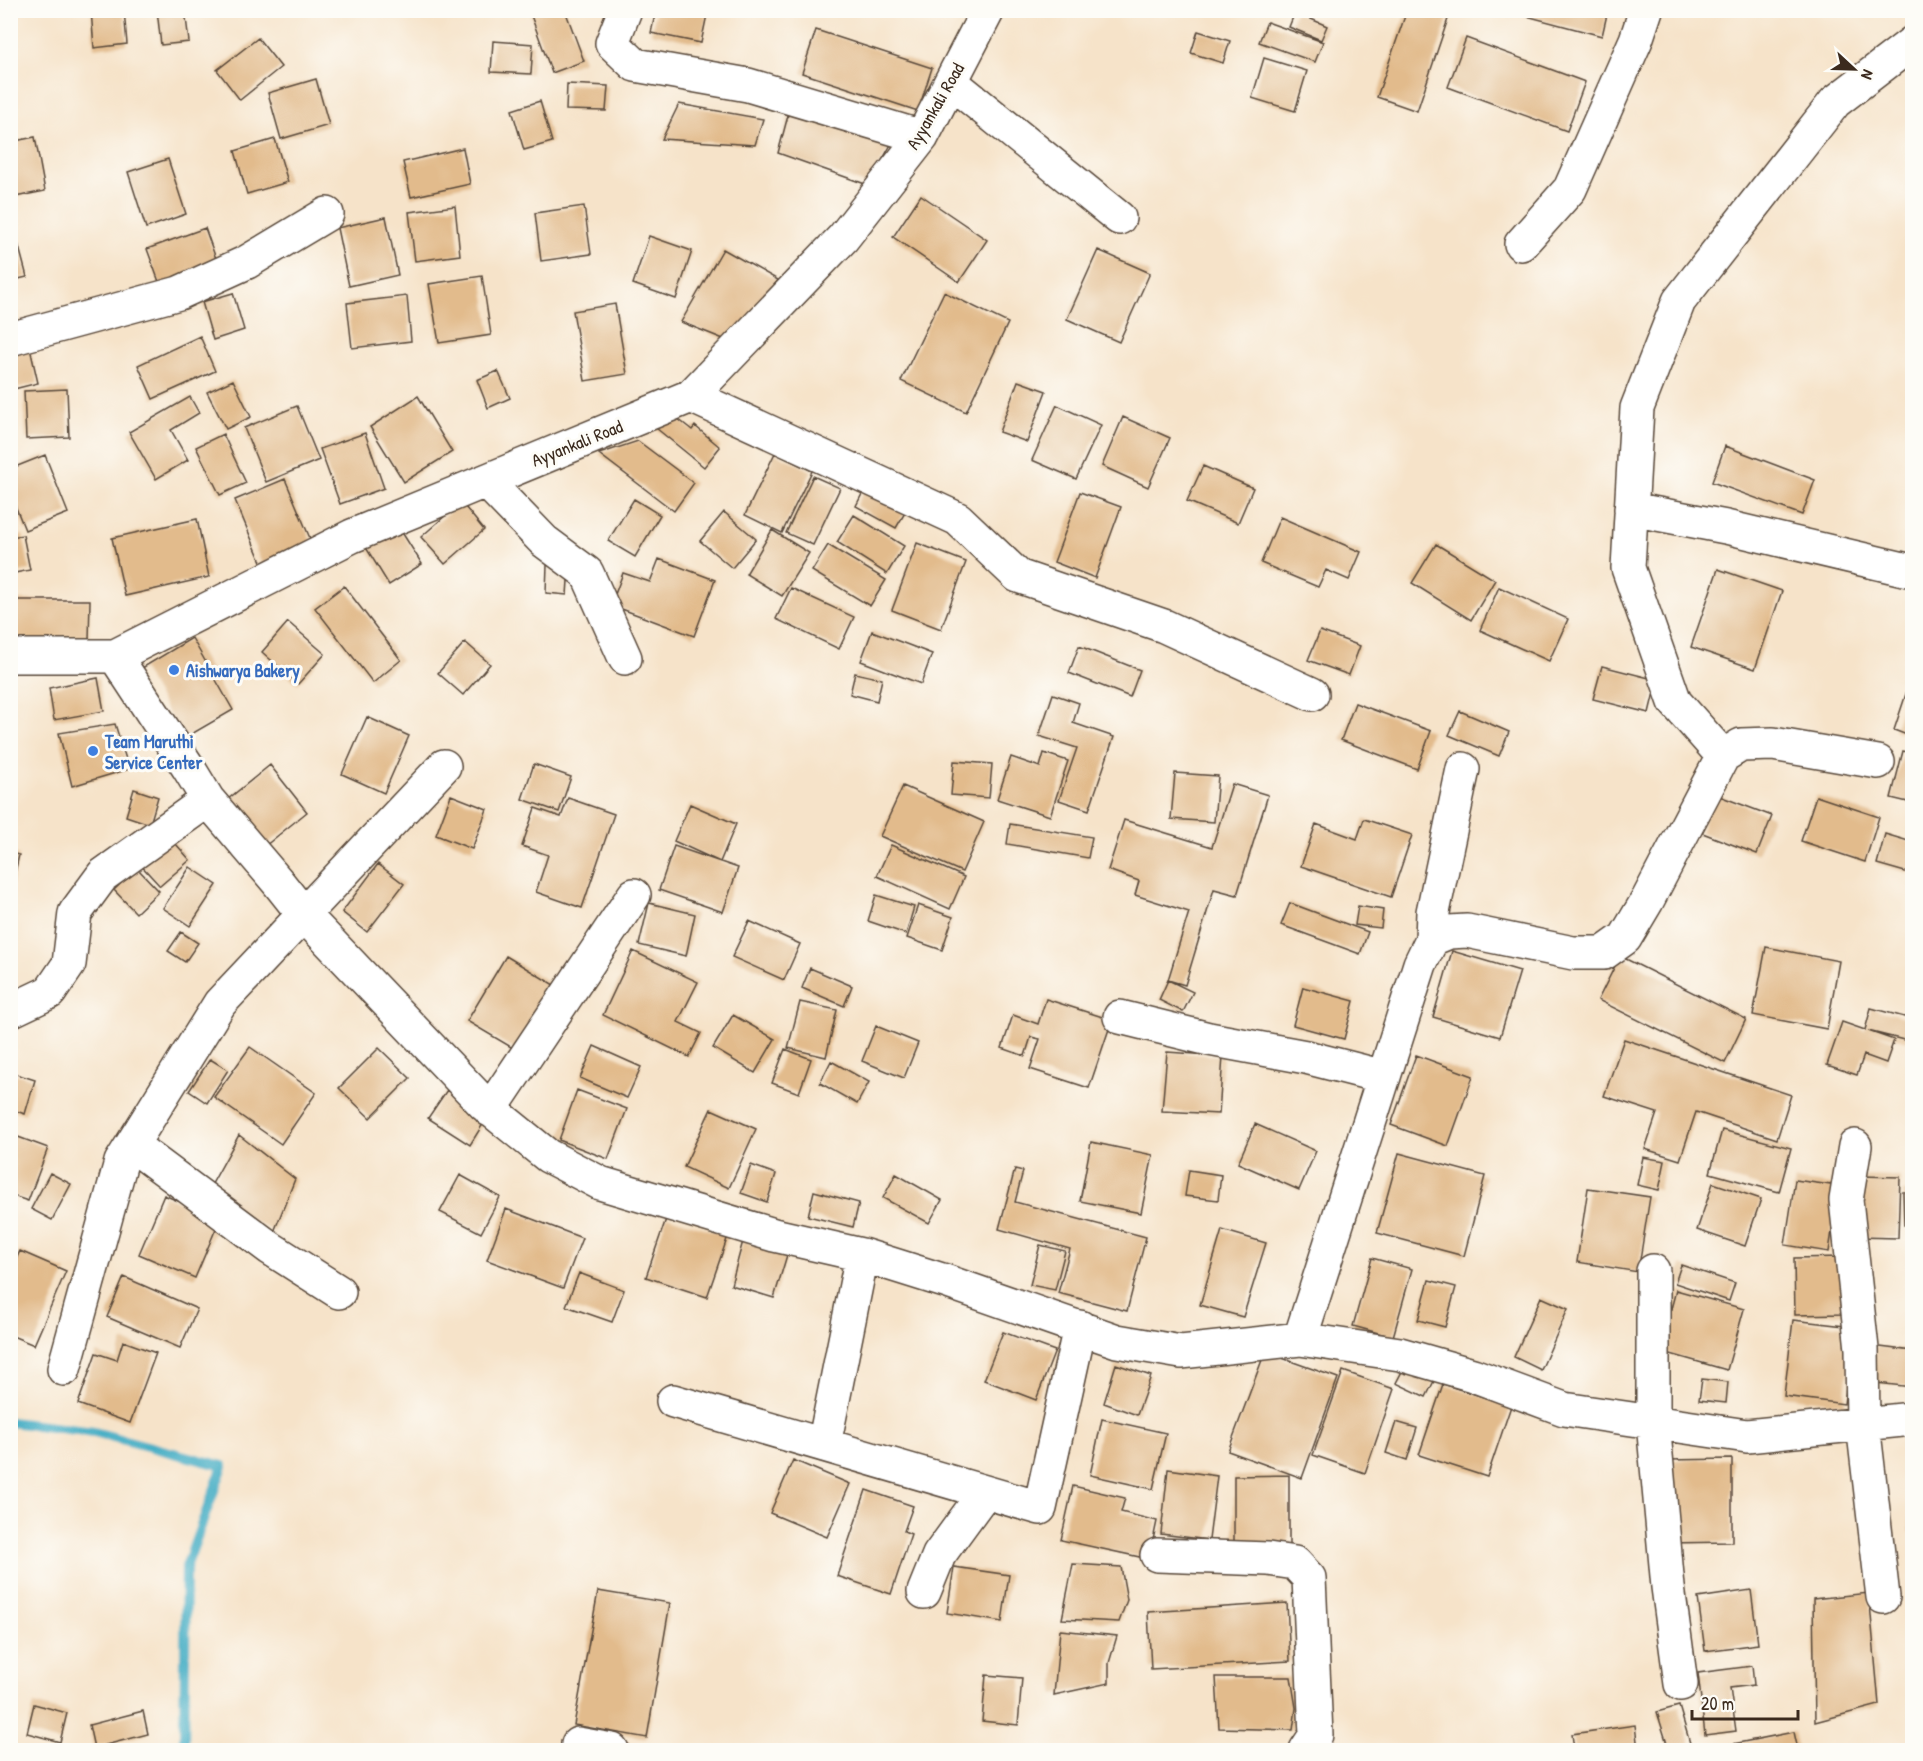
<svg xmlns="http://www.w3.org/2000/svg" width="1923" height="1761" font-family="'Patrick Hand',sans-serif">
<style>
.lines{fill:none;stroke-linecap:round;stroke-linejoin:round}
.stream{stroke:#45adc4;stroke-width:10}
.building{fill:#e2bb8c}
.street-casing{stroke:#574638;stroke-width:36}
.street{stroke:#fff;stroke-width:33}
.shop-dot{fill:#3f7fe0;stroke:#fdfcf7;stroke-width:2}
.labels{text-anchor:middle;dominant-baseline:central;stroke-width:6;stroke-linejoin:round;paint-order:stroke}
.street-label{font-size:18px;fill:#3b2a1e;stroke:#fdfcf7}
.shop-label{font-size:18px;font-weight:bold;fill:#366cbe;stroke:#fdfcf7;text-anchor:start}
</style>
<rect width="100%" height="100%" fill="#fdfcf7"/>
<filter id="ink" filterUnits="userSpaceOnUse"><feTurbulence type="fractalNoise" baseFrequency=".0167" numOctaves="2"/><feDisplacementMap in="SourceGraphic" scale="12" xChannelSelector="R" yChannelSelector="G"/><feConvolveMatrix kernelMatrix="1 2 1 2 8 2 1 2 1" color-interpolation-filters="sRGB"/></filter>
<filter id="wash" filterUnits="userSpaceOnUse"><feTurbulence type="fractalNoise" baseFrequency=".008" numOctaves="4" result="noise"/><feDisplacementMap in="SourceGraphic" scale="24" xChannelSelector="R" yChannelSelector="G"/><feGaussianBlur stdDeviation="1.35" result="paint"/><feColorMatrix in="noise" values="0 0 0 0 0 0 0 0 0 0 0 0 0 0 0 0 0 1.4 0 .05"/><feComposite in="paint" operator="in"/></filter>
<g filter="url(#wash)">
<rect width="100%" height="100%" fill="#f6e3c9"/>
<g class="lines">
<path class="stream" d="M10 1422 94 1432 223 1466 186 1567 184 1750"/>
</g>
<g id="blocks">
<path class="building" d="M91 10H124L127 44 94 48Z
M157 10H185L189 42 161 45Z
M529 10H565L584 61 552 73Z
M656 10H708L701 43 651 33Z
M1407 10H1451L1417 111 1377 97Z
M1504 10H1608L1602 36Z
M1900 10H1912V17Z
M1295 12 1327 26 1321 40 1289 27Z
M1267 22 1323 42 1315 62 1259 42Z
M816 30 932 68 918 111 802 73Z
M1198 31 1230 41 1223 63 1191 53Z
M10 33H15L12 54H10Z
M258 38 281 67 240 100 217 70Z
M1466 38 1585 82 1567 131 1448 87Z
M493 41 533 44 531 74 491 72Z
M1264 58 1307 71 1295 111 1252 98Z
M316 79 329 125 281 139 268 93Z
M567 84 608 86 606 111 566 110Z
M540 101 552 142 524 150 512 110Z
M679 104 763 119 755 145 662 139Z
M790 108 893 141 868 185 778 153Z
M35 137 45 191 10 198V142Z
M275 139 288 182 247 194 235 151Z
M463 148 470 184 411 197 403 162Z
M168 159 186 214 146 228 128 172Z
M921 195 987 240 959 282 893 237Z
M455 206 460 255 415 261 409 212Z
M584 206 591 254 541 261 535 213Z
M10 213 27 277 10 281Z
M386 217 398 275 349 286 337 228Z
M205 228 220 270 162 290 147 249Z
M649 236 692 251 676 299 633 284Z
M723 249 778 280 736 344 681 322Z
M1098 250 1150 273 1119 342 1067 319Z
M482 276 491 335 439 343 429 284Z
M944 292 1008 323 966 412 901 381Z
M233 293 244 330 213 340 202 302Z
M407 296 411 341 352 348 347 303Z
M615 304 627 374 585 381 573 311Z
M200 336 215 371 153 399 138 365Z
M30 348 38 383 10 390V352Z
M498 371 510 398 488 408 477 380Z
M233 380 251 417 226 429 207 392Z
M1018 381 1046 391 1027 442 999 432Z
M67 389 69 437 26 439 24 391Z
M418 396 452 452 404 482 370 427Z
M190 397 199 413 171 430 188 460 156 479 129 432Z
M1057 405 1101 425 1076 479 1032 460Z
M297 406 319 460 266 482 244 428Z
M664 408 692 430 695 426 720 447 704 467 651 424Z
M1123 417 1170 438 1148 487 1102 466Z
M365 433 384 488 340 504 320 449Z
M223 434 246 483 220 495 196 447Z
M638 441 694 483 674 511 599 454Z
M1725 446 1815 480 1802 515 1712 482Z
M775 453 812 471 782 533 745 515Z
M45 455 68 513 25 530 10 493V469Z
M1203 466 1253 488 1238 523 1187 501Z
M813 476 840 488 813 545 786 533Z
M285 479 312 543 262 564 235 500Z
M865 488 906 511 896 528 856 506Z
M1080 492 1121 507 1095 578 1054 562Z
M634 499 660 515 635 557 608 541Z
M461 502 484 530 445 564 421 537Z
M724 512 756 539 732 568 700 541Z
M854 515 904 546 887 574 837 542Z
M1280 517 1361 552 1349 580 1326 570 1318 587 1261 563Z
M197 519 209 577 125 596 112 538Z
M398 526 422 564 389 585 365 546Z
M772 530 809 553 782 596 746 574Z
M23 535 30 570 10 574V537Z
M917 543 966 562 941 629 892 610Z
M1436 544 1495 580 1471 620 1412 583Z
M828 545 886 580 870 606 812 571Z
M659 559 715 580 694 636 611 605 623 573 650 582Z
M547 565 569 566 567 595 546 593Z
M1718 569 1782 591 1755 669 1691 647Z
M344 586 401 660 373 683 315 608Z
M1499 587 1568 619 1549 661 1480 630Z
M791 588 854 617 839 649 776 619Z
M10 600H90L89 640H10Z
M288 622 325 654 298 684 262 652Z
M872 631 932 654 921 684 861 661Z
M1320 631 1360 646 1349 675 1308 660Z
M192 638 233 710 183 739 142 668Z
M465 642 490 664 463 695 438 673Z
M1079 646 1140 670 1130 697 1069 673Z
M1602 666 1657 680 1649 713 1593 699Z
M855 673 882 679 877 701 850 694Z
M1912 676V737L1894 730Z
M98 678 104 711 54 720 49 688Z
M1053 694 1079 703 1073 723 1114 737 1089 810 1059 800 1077 748 1039 736Z
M1355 703 1431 731 1417 769 1341 740Z
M1460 711 1509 732 1499 756 1449 735Z
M367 717 409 736 384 793 342 774Z
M115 724 129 769 72 786 59 733Z
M1903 751 1912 753V803L1891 798Z
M1044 753 1068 761 1050 816 997 799 1011 757 1040 767Z
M954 761 992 764 989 798 951 795Z
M534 764 571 777 559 812 522 799Z
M270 765 307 812 265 846 228 799Z
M1175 773 1218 776 1214 822 1171 819Z
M1232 784 1268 795 1237 895 1214 889 1185 985 1168 980 1189 912 1135 895 1139 881 1108 870 1124 820 1212 847Z
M903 786 984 822 962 872 880 836Z
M134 789 158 797 150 824 126 816Z
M1714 794 1772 816 1757 854 1700 832Z
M451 795 487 809 472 849 436 835Z
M1816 796 1879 817 1865 862 1801 841Z
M568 798 614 814 582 908 536 892 548 855 522 846 535 808 561 817Z
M690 804 736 824 720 862 674 841Z
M1364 819 1412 835 1391 897 1301 866 1316 824 1357 839Z
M1010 824 1092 837 1088 858 1007 844Z
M1885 834 1912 842V874L1877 864Z
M168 835 190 860 160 886 138 862Z
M891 845 964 877 950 909 877 876Z
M674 846 738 868 723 912 659 890Z
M10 853 19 855 11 890H10Z
M378 864 404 884 367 932 342 912Z
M190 867 217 885 190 926 163 908Z
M137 868 159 891 136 913 114 890Z
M876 895 914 907 906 934 868 921Z
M649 903 695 914 686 956 639 945Z
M1290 903 1368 932 1360 954 1281 925Z
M918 905 953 917 942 950 907 938Z
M1358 906 1383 910 1381 928 1355 925Z
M749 921 800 944 784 980 732 957Z
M181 932 198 943 185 962 168 951Z
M1766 947 1839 961 1827 1029 1753 1015Z
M633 951 698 982 678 1022 701 1033 689 1057 603 1015Z
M1452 951 1520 971 1500 1037 1433 1017Z
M506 956 554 985 516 1050 467 1021Z
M1620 956 1746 1019 1725 1063 1598 1000Z
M810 968 852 986 844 1006 802 988Z
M1168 980 1193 992 1183 1012 1159 1000Z
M1303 987 1354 1001 1344 1039 1293 1025Z
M1046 999 1112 1020 1089 1088 1030 1069 1040 1039 1031 1037 1025 1056 1002 1048 1013 1015 1038 1024Z
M800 1002 837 1010 826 1057 788 1048Z
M1871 1008 1912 1019V1042L1868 1031 1894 1040 1886 1063 1864 1055 1857 1075 1827 1065 1842 1022 1865 1030Z
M733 1015 775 1039 755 1073 713 1048Z
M876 1026 918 1043 904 1078 862 1061Z
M1624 1039 1791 1095 1777 1139 1696 1112 1680 1160 1645 1149 1657 1113 1604 1096Z
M594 1046 641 1067 627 1098 580 1078Z
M250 1047 316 1093 281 1144 214 1097Z
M379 1048 410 1078 370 1118 339 1088Z
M785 1049 811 1059 799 1093 772 1083Z
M1167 1052 1223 1056 1219 1114 1162 1111Z
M1416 1055 1473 1076 1448 1146 1391 1125Z
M210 1059 228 1070 207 1103 189 1091Z
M831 1061 869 1082 857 1104 820 1083Z
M10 1072 35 1080 25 1114 10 1109Z
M447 1090 488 1116 470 1145 428 1118Z
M577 1090 627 1109 608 1159 559 1140Z
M711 1109 756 1129 729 1188 684 1167Z
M1255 1124 1316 1151 1299 1190 1238 1163Z
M1722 1130 1791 1148 1779 1192 1710 1173Z
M10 1134 48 1148 28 1201 10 1195Z
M239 1135 295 1179 274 1232 207 1193Z
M1091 1142 1153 1155 1141 1213 1080 1201Z
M1399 1153 1485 1176 1464 1256 1377 1233Z
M1643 1157 1665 1161 1659 1190 1637 1185Z
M751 1165 776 1174 767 1202 741 1193Z
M1015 1169 1023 1171 1015 1202 1146 1237 1127 1311 1058 1293 1070 1249 999 1229Z
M1189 1170 1221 1175 1218 1200 1185 1196Z
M50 1173 71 1184 52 1220 31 1209Z
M896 1174 942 1200 929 1223 883 1198Z
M460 1175 500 1197 481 1233 440 1212Z
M1860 1176 1900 1177 1898 1238 1857 1237Z
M1795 1180 1838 1186 1829 1252 1785 1245Z
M1713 1183 1761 1199 1745 1246 1697 1230Z
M1588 1188 1650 1197 1638 1272 1577 1262Z
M814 1191 859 1203 853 1227 808 1216Z
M1903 1192H1912V1225H1904Z
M164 1195 220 1219 195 1278 139 1254Z
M506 1209 582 1238 563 1288 487 1260Z
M667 1216 728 1236 707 1297 646 1277Z
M1222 1230 1266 1243 1243 1317 1200 1305Z
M743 1241 787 1255 774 1298 731 1285Z
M1040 1245 1065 1251 1055 1290 1030 1285Z
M20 1251 66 1271 34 1345 10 1335V1272Z
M1842 1257 1843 1314 1795 1315 1794 1258Z
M1372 1258 1412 1269 1393 1337 1353 1326Z
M1681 1265 1735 1283 1729 1301 1675 1283Z
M579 1273 624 1290 612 1322 566 1306Z
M124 1277 197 1309 180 1348 107 1317Z
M1429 1280 1456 1287 1445 1327 1418 1320Z
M1676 1290 1744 1309 1727 1370 1660 1351Z
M1541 1297 1568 1309 1541 1370 1514 1357Z
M1793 1320 1853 1327 1844 1404 1784 1396Z
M1003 1332 1055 1351 1036 1400 984 1380Z
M123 1341 156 1353 130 1423 78 1404 96 1353 117 1360Z
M1872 1346 1912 1351V1387L1868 1382Z
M1265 1352 1338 1378 1302 1478 1228 1451Z
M1407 1362 1436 1377 1426 1397 1396 1383Z
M1116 1364 1151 1376 1137 1415 1104 1403Z
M1343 1371 1394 1389 1365 1473 1313 1455Z
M1702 1379 1728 1382 1726 1403 1699 1400Z
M1443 1384 1511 1406 1487 1477 1419 1455Z
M1102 1419 1166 1433 1153 1489 1090 1475Z
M1396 1422 1417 1428 1407 1460 1386 1453Z
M1732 1459V1542L1666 1543V1460Z
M793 1460 850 1484 827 1537 770 1513Z
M1168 1469 1217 1476 1209 1540 1161 1534Z
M1289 1475V1554L1234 1555V1476Z
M1907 1479H1912V1532L1910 1533Z
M1073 1486 1125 1498 1121 1512 1157 1521 1149 1559 1061 1540Z
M866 1490 913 1506 904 1531 911 1534 891 1594 837 1576Z
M1073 1564 1121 1567 1127 1600 1119 1622 1062 1619Z
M954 1567 1009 1575 1002 1622 947 1613Z
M1751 1590 1758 1644 1705 1651 1698 1598Z
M598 1591 670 1603 647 1738 574 1725Z
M1869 1593 1879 1705 1815 1722 1813 1599Z
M1287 1603 1290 1661 1151 1669 1148 1612Z
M1060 1630 1117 1636 1109 1663V1683L1054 1695Z
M1752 1666 1754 1685 1730 1688 1736 1731 1705 1735 1698 1673Z
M986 1675 1022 1678 1018 1725 982 1721Z
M1216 1677H1291L1296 1708 1293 1730 1219 1728Z
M34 1704 67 1713 60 1742 27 1733Z
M1679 1706 1692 1750H1669L1657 1712Z
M143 1711 148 1734 94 1748 89 1725Z
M1635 1725 1638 1750H1574L1572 1734Z
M1794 1732 1798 1750H1707V1749Z"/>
</g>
</g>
<g filter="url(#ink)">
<use href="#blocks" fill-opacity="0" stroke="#574638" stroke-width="1.5"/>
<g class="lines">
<g class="street-casing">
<path id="street" d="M625 10 612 43 635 65 748 85 922 137
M951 82 1119 218
M1521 244 1570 189 1636 40 1646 10
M10 339 179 293 247 262 327 214
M691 396 958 519 1018 576 1164 626 1312 694
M486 481 544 541 587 573 625 658
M1631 509 1726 527 1912 571
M10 656H115L352 536 691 396 843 238 922 137 988 10
M115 656 188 767 208 800 277 881 304 915 485 1105 548 1156 600 1183 774 1235 862 1255 945 1281 1117 1341 1181 1352 1300 1339 1400 1354 1473 1375 1564 1409 1747 1436 1912 1419
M1723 756 1675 702 1628 568 1637 408 1679 301 1835 102 1912 43
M1432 939 1433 912 1463 769
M10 1011 50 992 69 964 75 913 103 875 208 800
M1120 1017 1209 1039 1306 1057 1384 1077
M490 1110 634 895
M132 1145 270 1248 339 1292
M1855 1146 1846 1200 1862 1349 1863 1424 1883 1597
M1653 1271V1422L1668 1587 1681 1684
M1300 1339 1420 964 1432 939 1449 932 1467 931 1573 953H1604L1625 938 1647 901 1723 756 1741 745 1773 744 1878 762
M64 1369 121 1162 220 1003 444 766
M673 1401 1040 1508 1080 1327
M824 1445 862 1255
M1157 1555 1268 1559 1295 1563 1309 1578 1316 1735 1306 1750
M924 1592 939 1555 985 1492
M578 1744 612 1750"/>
</g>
<use href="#street" class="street"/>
</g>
</g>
<g class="shop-dot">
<circle cx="174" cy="670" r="6"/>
<circle cx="93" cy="751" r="6"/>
</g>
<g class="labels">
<g class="street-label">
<text transform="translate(935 106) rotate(-60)">Ayyankali Road</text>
<text transform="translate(577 443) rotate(-22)">Ayyankali Road</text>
</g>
<g class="shop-label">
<text x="186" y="670">Aishwarya Bakery</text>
<text x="105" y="741">Team Maruthi<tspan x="105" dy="21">Service Center</tspan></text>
</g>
</g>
<rect width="1923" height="1761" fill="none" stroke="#fdfcf7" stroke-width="36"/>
<g transform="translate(1854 69) rotate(112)" stroke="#fdfcf7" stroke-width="4.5" paint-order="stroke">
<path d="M0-4.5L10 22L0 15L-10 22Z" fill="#3b2a1e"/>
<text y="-9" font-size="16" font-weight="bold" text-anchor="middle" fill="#3b2a1e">N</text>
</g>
<path d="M1692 1710v9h106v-9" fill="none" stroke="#3b2a1e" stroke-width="3"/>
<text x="1701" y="1710" font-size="18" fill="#3b2a1e" stroke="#fdfcf7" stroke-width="4.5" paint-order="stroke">20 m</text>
</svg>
